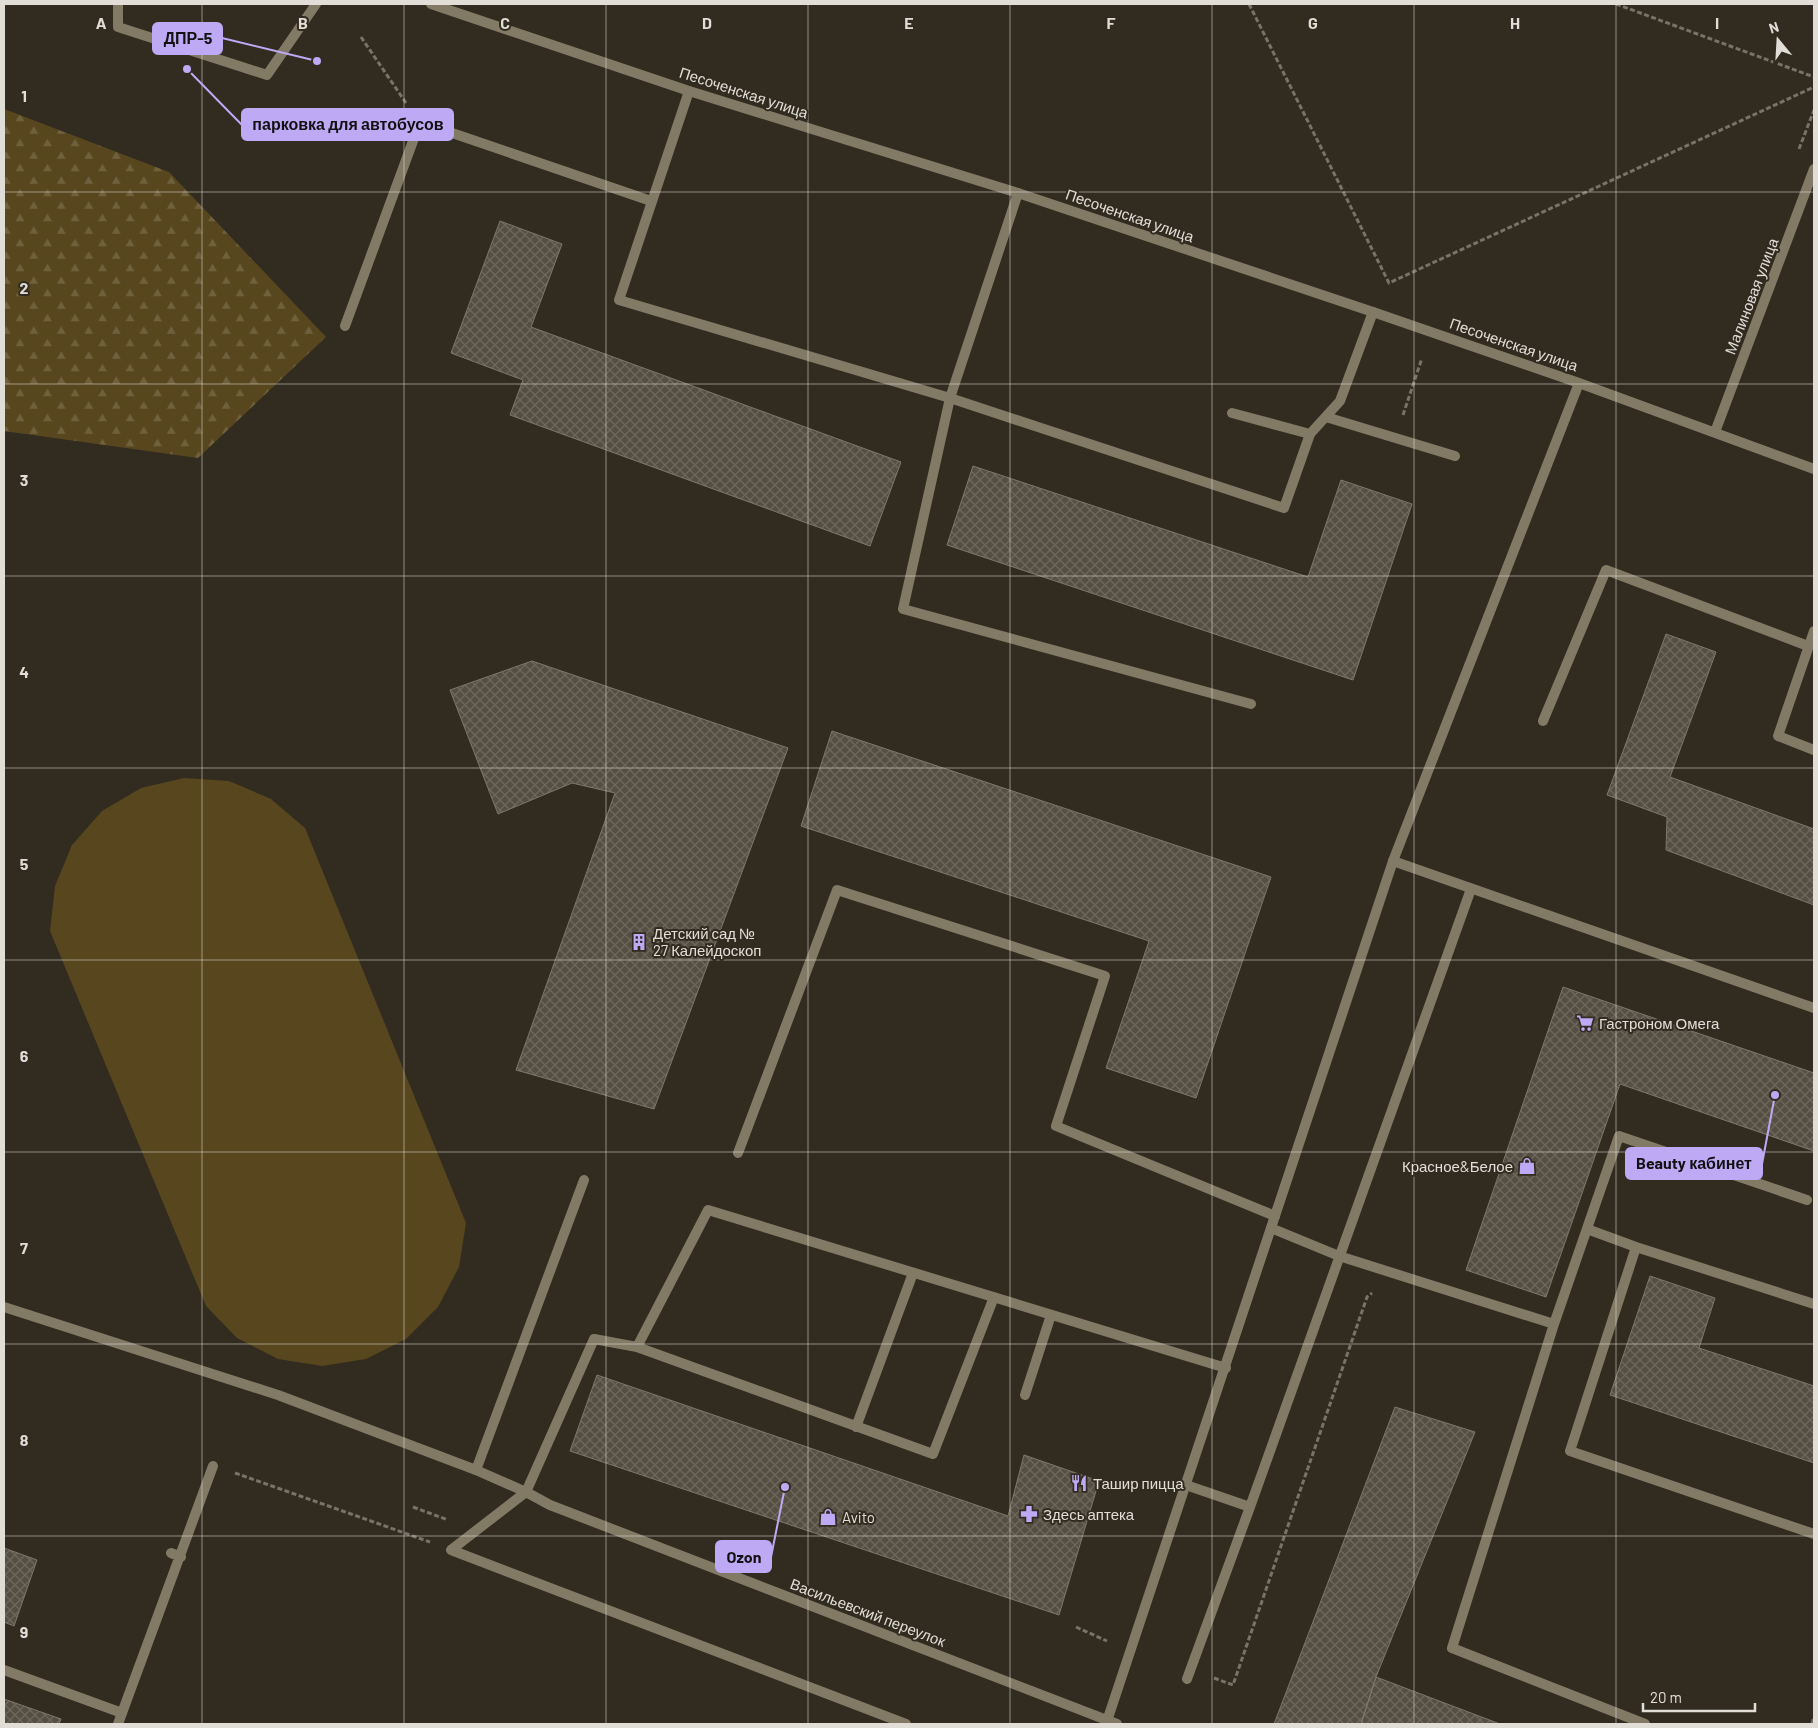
<svg xmlns="http://www.w3.org/2000/svg" width="1818" height="1728" font-family="Barlow,sans-serif">
<style>
.forest{fill:url(#forest-firs)}
.park{fill:#58471e}
.building{fill:url(#building-cross-hatch);stroke:#7e786a}
.lines{fill:none;stroke-linecap:round;stroke-linejoin:round}
.path{stroke:#777369;stroke-width:3;stroke-dasharray:5 2.5;stroke-linecap:butt}
.service{stroke:#837a66;stroke-width:10}
.minor{stroke:#837a66;stroke-width:10}
.grid{fill:none;stroke:#e1ded7;stroke-width:1;stroke-opacity:0.55}
.labels{text-anchor:middle;dominant-baseline:central;stroke-width:4;stroke-linejoin:round;paint-order:stroke}
.street-label{font-size:15px;fill:#e1ded7;stroke:#312b20}
.poi-label{font-size:15px;fill:#e1ded7;stroke:#312b20;text-anchor:start}
.grid-label{font-size:16px;text-anchor:middle;font-weight:bold;fill:#e1ded7;stroke:#312b20;stroke-width:4;stroke-linejoin:round;paint-order:stroke}
.leader{fill:none;stroke:#bea9f5;stroke-width:2}
.callout-dot{fill:#bea9f5;stroke:#312b20;stroke-width:2}
.callout{fill:#bea9f5;stroke:#bea9f5;stroke-width:2}
.callout-label{font-size:16px;text-anchor:middle;font-weight:bold;fill:#111}
</style>
<defs>
<pattern id="forest-firs" width="22" height="20" patternUnits="userSpaceOnUse" patternTransform="scale(1.25)"><rect width="22" height="20" fill="#58471e"/><path d="M5 1l3.5 6h-7zM16 11l3.5 6h-7z" fill="#70613e"/></pattern>
<pattern id="building-cross-hatch" width="8" height="8" patternUnits="userSpaceOnUse" patternTransform="scale(1.25)"><rect width="8" height="8" fill="#544f42"/><path d="M0 0l8 8M0 8l8-8" fill="none" stroke="#6c685d"/></pattern>
</defs>
<rect width="100%" height="100%" fill="#312b20"/>
<path class="forest" d="M4 109 169 172 326 337 198 458 4 431Z"/>
<path class="park" d="M184 778 229 781 271 799 305 828 466 1223 459 1267 438 1307 406 1339 366 1359 322 1366 278 1359 237 1338 206 1306 50 931 55 886 72 845 102 811 141 788Z"/>
<path class="building" d="M500 221 562 244 531 327 901 462 870 546 510 415 523 380 451 353Z
M973 466 1308 577 1341 480 1412 504 1353 680 947 545Z
M1666 634 1716 652 1670 777 1814 829V905L1666 850 1667 817 1607 795Z
M532 661 788 748 654 1109 516 1070 615 793 572 783 498 814 450 690Z
M832 731 1271 877 1196 1098 1106 1068 1149 941 801 826Z
M1563 987 1814 1073V1151L1620 1084 1546 1297 1466 1270Z
M1650 1276 1715 1298 1699 1348 1814 1386V1463L1610 1395Z
M597 1375 1008 1516 1024 1455 1099 1481 1059 1615 570 1451Z
M1395 1407 1475 1432 1376 1677 1361 1724H1274Z
M4 1548 37 1560 14 1626 4 1622Z
M1376 1677 1500 1724H1361Z
M4 1699 61 1719 59 1724H4Z"/>
<g class="lines">
<path class="path" d="M1249 4 1389 283 1814 87
M1616 4 1814 77
M361 37 406 103
M1799 149 1814 110
M1403 415 1422 358
M235 1473 430 1542
M413 1507 448 1520
M1076 1627 1107 1641
M1214 1678 1233 1685 1367 1297 1372 1293
M1812 1724 1814 1717"/>
<path class="service" d="M118 4V27L267 75 316 4
M689 91 619 300 950 398 903 609 1251 704
M1018 193 950 398 1284 508 1310 434 1340 401 1373 312
M345 326 420 122 651 201
M1232 413 1310 434
M1326 417 1455 456
M1814 631 1778 736 1814 750
M1543 721 1606 570 1808 646
M1393 861 1814 1008
M738 1153 837 890 1105 976 1056 1126 1275 1216
M1271 1228 1339 1256 1554 1324 1619 1136 1807 1200
M1587 1229 1636 1247
M1814 1304 1636 1247 1570 1451 1814 1534
M1554 1324 1452 1648 1645 1724
M637 1347 933 1454 994 1297
M1025 1395 1051 1315
M856 1427 913 1273
M476 1470 584 1180
M1186 1485 1250 1507
M526 1492 594 1339 637 1347 708 1210 1226 1368
M171 1553 181 1557
M4 1670 122 1713 213 1466
M1187 1679 1250 1507 1471 889"/>
<path class="minor" d="M431 4 689 91 1018 193 1373 312 1579 383 1814 469
M1715 432 1814 169
M4 1307 278 1395 476 1470 526 1492 550 1505 1117 1724
M526 1492 451 1550 906 1724
M118 1724 122 1713
M1106 1724 1393 861 1579 383"/>
</g>
<path class="grid" d="M202 4V1724M404 4V1724M606 4V1724M808 4V1724M1010 4V1724M1212 4V1724M1414 4V1724M1616 4V1724M4 192H1814M4 384H1814M4 576H1814M4 768H1814M4 960H1814M4 1152H1814M4 1344H1814M4 1536H1814"/>
<defs>
<g id="building-bare" transform="scale(1.35)"><path d="M-4-6H4V6H1V3H-1V6H-4ZM-2.5-4.3h1.7v1.8h-1.7ZM.8-4.3h1.7v1.8H.8ZM-2.5-1h1.7V.8h-1.7ZM.8-1h1.7V.8H.8Z" fill="#bea9f5" stroke="#312b20" stroke-width="2.5" paint-order="stroke"/></g>
<g id="supermarket-bare" transform="scale(1.35)"><path d="M-6-5.5h2.5l.6 2H6L4.5 2H-2.5L-4.4-4H-6ZM-1.5 3.2a1.3 1.3 0 1 0 .1 0ZM3 3.2a1.3 1.3 0 1 0 .1 0Z" fill="#bea9f5" stroke="#312b20" stroke-width="2.5" paint-order="stroke"/></g>
<g id="shop-bare" transform="scale(1.35)"><path d="M-5-2.5h2.3a2.7 3.5 0 0 1 5.4 0H5L5.5 6h-11ZM-1.5-2.5h3a1.5 2.3 0 0 0-3 0Z" fill="#bea9f5" stroke="#312b20" stroke-width="2.5" paint-order="stroke"/></g>
<g id="restaurant-bare" transform="scale(1.35)"><path d="M-5-6h1v4h1v-4h1v4h1v-4h1v5L-1.5 .5V6h-2V.5L-5-1ZM5-6V6H3V1.5H1.5Q1.5-4 5-6Z" fill="#bea9f5" stroke="#312b20" stroke-width="2.5" paint-order="stroke"/></g>
<g id="pharmacy-bare" transform="scale(1.35)"><path d="M-2-6h4v4h4v4h-4v4h-4v-4h-4v-4h4Z" fill="#bea9f5" stroke="#312b20" stroke-width="2.5" paint-order="stroke"/></g>
</defs>
<g fill-rule="evenodd">
<use href="#building-bare" x="639" y="942"/>
<use href="#supermarket-bare" x="1585" y="1023"/>
<use href="#shop-bare" x="1527" y="1166"/>
<use href="#restaurant-bare" x="1079" y="1483"/>
<use href="#pharmacy-bare" x="1029" y="1514"/>
<use href="#shop-bare" x="828" y="1517"/>
</g>
<g class="labels">
<g class="street-label">
<text transform="translate(744 92) rotate(18)">Песоченская улица</text>
<text transform="translate(1130 215) rotate(19)">Песоченская улица</text>
<text transform="translate(1751 296) rotate(-69)">Малиновая улица</text>
<text transform="translate(1514 344) rotate(19)">Песоченская улица</text>
<text transform="translate(868 1612) rotate(21)">Васильевский переулок</text>
</g>
<g class="poi-label">
<text x="653" y="933">Детский сад №<tspan x="653" dy="17">27 Калейдоскоп</tspan></text>
<text x="1599" y="1023">Гастроном Омега</text>
<text x="1513" y="1166" text-anchor="end">Красное&amp;Белое</text>
<text x="1093" y="1483">Ташир пицца</text>
<text x="1043" y="1514">Здесь аптека</text>
<text x="842" y="1517">Avito</text>
</g>
</g>
<g class="grid-label">
<text x="101" y="29">A</text>
<text x="303" y="29">B</text>
<text x="505" y="29">C</text>
<text x="707" y="29">D</text>
<text x="909" y="29">E</text>
<text x="1111" y="29">F</text>
<text x="1313" y="29">G</text>
<text x="1515" y="29">H</text>
<text x="1717" y="29">I</text>
<text x="24" y="102">1</text>
<text x="24" y="294">2</text>
<text x="24" y="486">3</text>
<text x="24" y="678">4</text>
<text x="24" y="870">5</text>
<text x="24" y="1062">6</text>
<text x="24" y="1254">7</text>
<text x="24" y="1446">8</text>
<text x="24" y="1638">9</text>
</g>
<path class="leader" d="M317 61L222 38M187 69L242 125M1775 1095L1762 1164M785 1487L771 1557"/>
<g class="callout-dot">
<circle cx="317" cy="61" r="5"/>
<circle cx="187" cy="69" r="5"/>
<circle cx="1775" cy="1095" r="5"/>
<circle cx="785" cy="1487" r="5"/>
</g>
<g class="callout">
<rect x="153" y="23" width="69" height="31" rx="5"/>
<rect x="242" y="109" width="211" height="31" rx="5"/>
<rect x="1626" y="1148" width="136" height="31" rx="5"/>
<rect x="716" y="1541" width="55" height="31" rx="5"/>
</g>
<g class="callout-label">
<text x="188" y="44">ДПР-5</text>
<text x="348" y="130">парковка для автобусов</text>
<text x="1694" y="1169">Beauty кабинет</text>
<text x="744" y="1563">Ozon</text>
</g>
<rect width="1818" height="1728" fill="none" stroke="#e1ded7" stroke-width="10"/>
<g transform="translate(1778 40) rotate(342)" stroke="#312b20" stroke-width="4" paint-order="stroke">
<path d="M0-4L9 19L0 12L-9 19Z" fill="#e1ded7"/>
<text y="-8" font-size="14" font-weight="bold" text-anchor="middle" fill="#e1ded7">N</text>
</g>
<path d="M1643 1703v8h112v-8" fill="none" stroke="#e1ded7" stroke-width="2.5"/>
<text x="1650" y="1703" font-size="15" fill="#e1ded7" stroke="#312b20" stroke-width="4" paint-order="stroke">20 m</text>
</svg>
